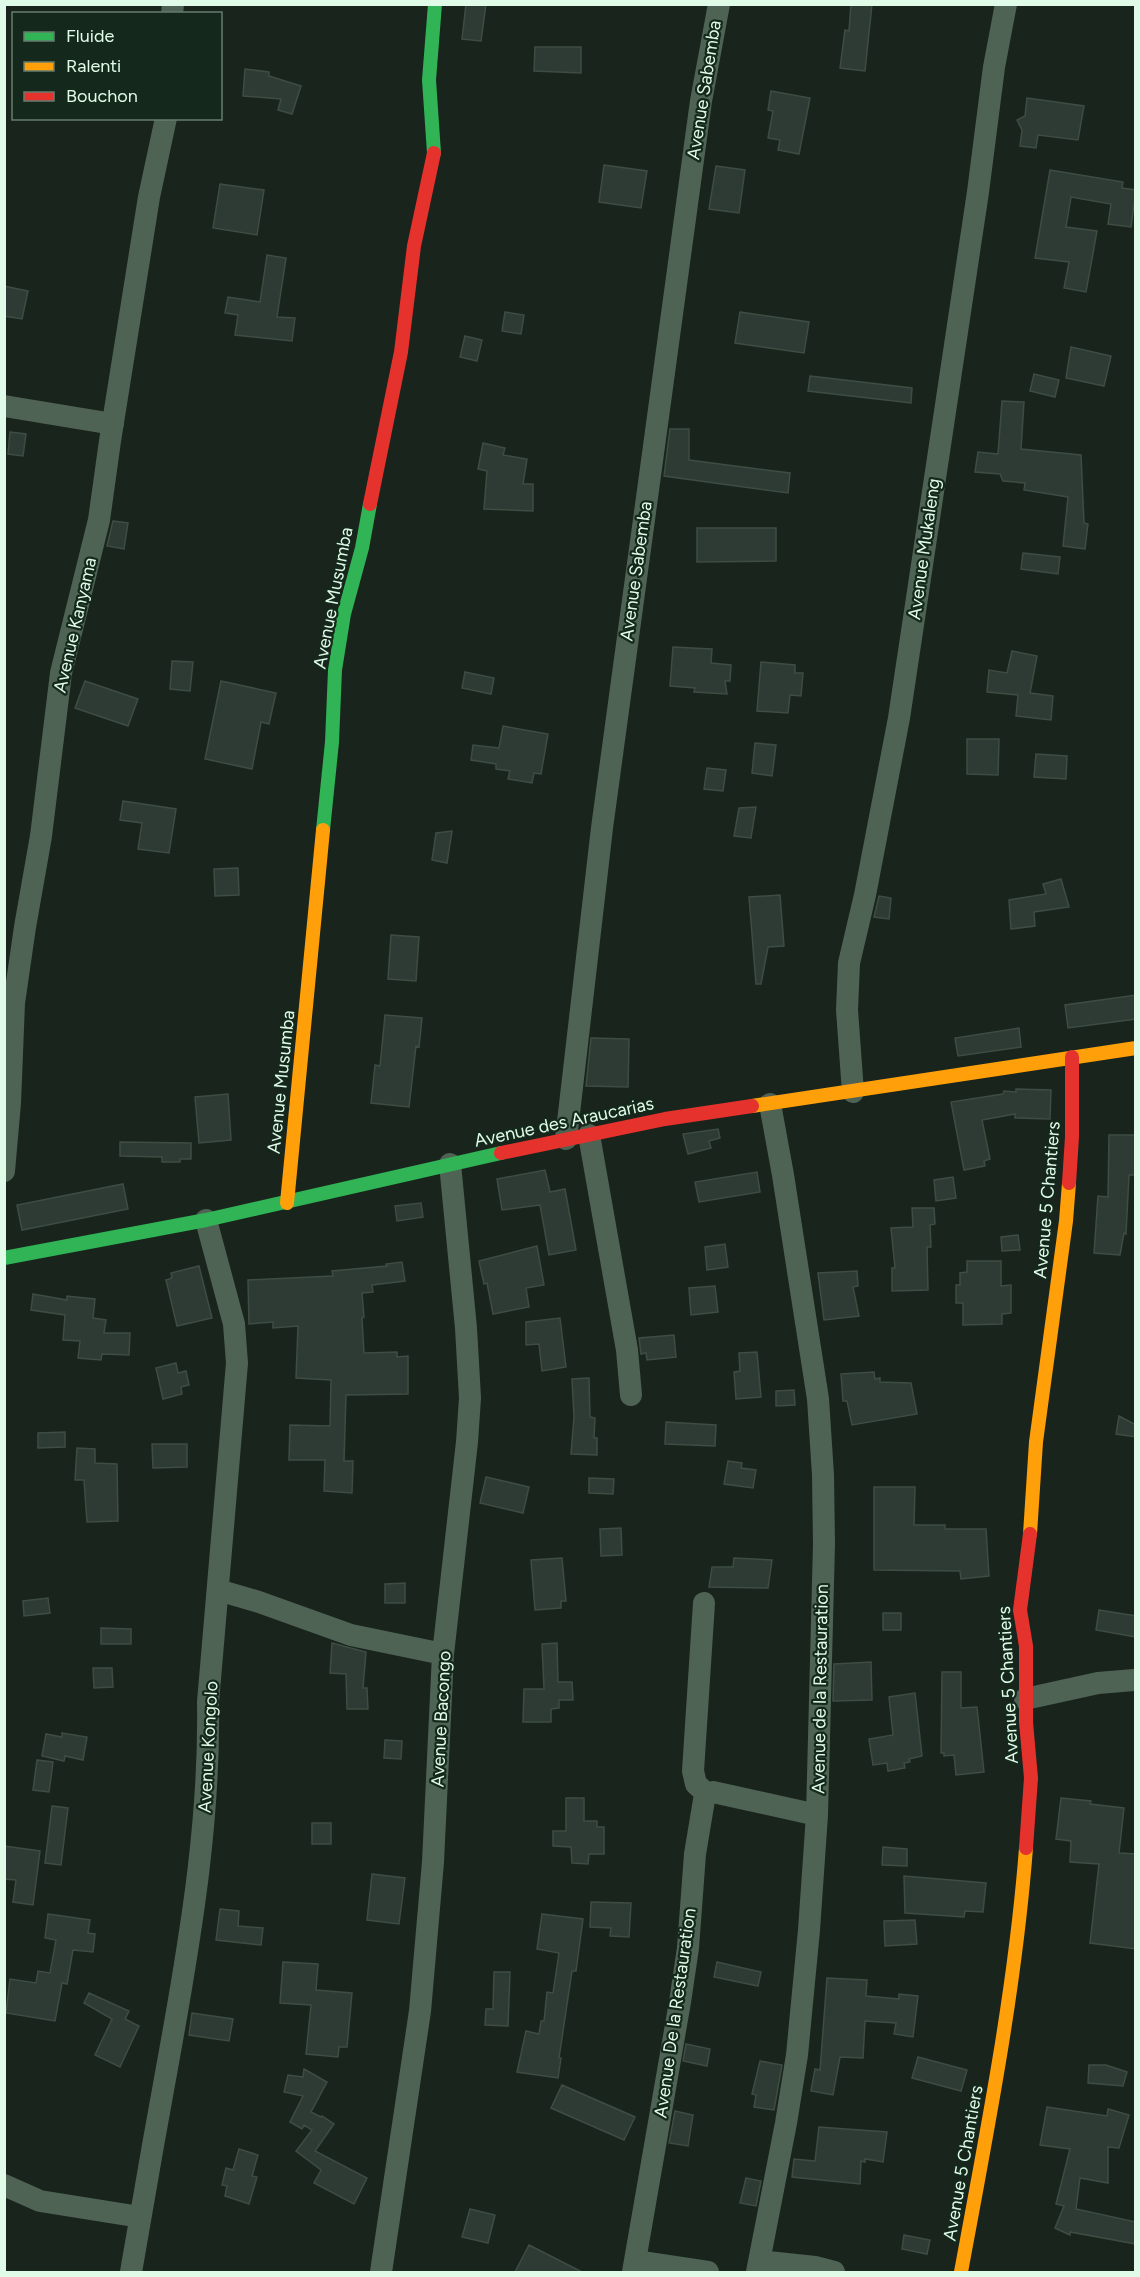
<svg xmlns="http://www.w3.org/2000/svg" width="1140" height="2277" font-family="Figtree,sans-serif">
<style>
.building{fill:#2e3b34;stroke:#3d4d43;stroke-width:1.5}
.lines{fill:none;stroke-linecap:round;stroke-linejoin:round}
.street{stroke:#4f6354;stroke-width:22}
.fast{stroke:#30b455;stroke-width:14}
.slow{stroke:#ff9f0a;stroke-width:14}
.jam{stroke:#e5322d;stroke-width:14}
.labels{text-anchor:middle;dominant-baseline:central;stroke-width:4.5;stroke-linejoin:round;paint-order:stroke}
.street-label{font-size:18px;fill:#e0fbe8;stroke:#15281c}
</style>
<rect width="100%" height="100%" fill="#19241d"/>
<path class="building" d="M466 4H486L481 41 462 39Z
M851 4H872L865 71 840 68 845 30 849 31Z
M535 47H581V73L534 71Z
M245 69 269 72V76L301 86 292 114 278 110 281 99 243 96Z
M771 91 810 98 799 154 778 150 780 140 768 138 773 111 768 110Z
M1027 98 1084 106 1078 140 1038 135 1036 148 1020 146 1022 130 1017 120 1025 116Z
M604 165 647 171 641 208 599 202Z
M716 166 745 170 739 213 709 209Z
M1050 170 1123 182 1122 188 1136 190 1131 227 1108 224 1111 204 1071 197 1066 227 1097 231 1086 292 1064 288 1069 262 1035 258Z
M220 184 264 190 257 235 213 228Z
M267 255 286 258 277 317 295 318 292 341 235 335 238 315 225 313 228 297 260 302Z
M4 286 28 291 22 319 4 316Z
M505 312 524 315 521 334 502 331Z
M740 312 809 322 804 353 735 343Z
M465 336 482 340 477 361 460 357Z
M1071 347 1111 356 1104 386 1066 378Z
M1034 374 1059 380 1055 397 1030 391Z
M810 376 912 388 911 403 808 391Z
M1002 401 1024 402 1021 449 1081 455 1084 523 1088 524 1085 549 1063 546 1068 497 1024 490 1025 483 1003 481 1000 474 975 472 978 452 998 454Z
M670 429H689V460L790 473 788 493 664 476Z
M10 432 26 434 23 456 8 454Z
M483 443 505 448 503 455 527 459 523 484H533V511L484 509 487 471 478 469Z
M113 521 128 523 124 549 107 546Z
M697 528H776V561L697 562Z
M1023 553 1060 557 1058 574 1021 569Z
M673 647 712 649 711 663 731 665 730 681H725L727 694 694 692 695 688 670 686Z
M1012 651 1037 656 1030 693 1053 696 1051 720 1016 716 1018 695 987 692 989 670 1007 673Z
M172 661 193 662 190 691 170 689Z
M761 662 795 665V673H803L801 696 790 695 788 713 757 711Z
M465 672 494 678 491 694 462 688Z
M85 681 138 699 128 726 75 708Z
M221 681 276 693 269 724 261 722 252 769 205 759Z
M503 726 548 734 541 774 534 773 532 783 508 779 510 771 496 769V764L471 760 473 745 499 748Z
M967 739H999L998 775 967 774Z
M755 743 776 745 772 776 752 773Z
M1036 754 1067 756 1066 779 1034 777Z
M707 768 726 770 723 791 704 789Z
M123 801 176 809 169 853 138 849 142 823 120 820Z
M756 807 751 838 734 836 739 808Z
M452 831 447 863 432 860 436 833Z
M238 868 239 895 215 896 214 869Z
M1061 879 1069 907 1034 912 1035 926 1011 929 1009 900 1046 894 1043 884Z
M780 895 784 946 768 947 761 984H756L749 897Z
M879 896 891 898 889 919 874 917Z
M391 935 419 937 416 981 388 979Z
M1136 995V1019L1068 1028 1065 1005Z
M385 1015 422 1018 419 1047 416 1046 409 1107 371 1103 375 1065 380 1066Z
M1019 1028 1021 1047 958 1056 955 1038Z
M591 1038 629 1039 628 1087 586 1086Z
M1016 1089 1051 1090 1050 1119 1015 1118V1114L982 1120 990 1159 984 1161 985 1166 964 1170 951 1102 1003 1094 1004 1091 1016 1092Z
M228 1094 231 1140 199 1143 195 1097Z
M718 1129 720 1138 709 1141 711 1148 688 1154 683 1134Z
M1109 1135H1136L1135 1175H1129L1126 1234 1124 1233 1120 1255 1094 1253 1098 1196 1108 1197Z
M120 1142 191 1143V1159H180V1162H162V1157L120 1156Z
M545 1170 550 1192 565 1189 576 1250 549 1255 540 1205 502 1210 497 1179Z
M757 1172 760 1192 699 1202 695 1182Z
M953 1177 956 1198 936 1201 934 1180Z
M123 1184 128 1209 22 1230 17 1205Z
M421 1203 423 1217 397 1221 395 1206Z
M912 1208H934L935 1224 930 1225 931 1247H927L928 1290 892 1291V1268H895L891 1228 913 1227Z
M1018 1235 1020 1250 1002 1251 1001 1237Z
M725 1244 728 1267 707 1270 705 1247Z
M537 1246 544 1285 526 1288 529 1307 493 1314 487 1283 484 1284 479 1261Z
M967 1261H1001V1286L1011 1285V1313L1002 1314V1324L963 1325V1303H956V1285H960V1273L967 1272Z
M402 1262 405 1281 372 1285 373 1292 362 1293 364 1317 362 1318 364 1353 397 1352V1357L408 1356V1394L346 1395 344 1461H353L352 1493 324 1491 325 1460H289L290 1425 330 1426 331 1380 296 1378 298 1326 273 1328V1322L249 1324 248 1280 333 1276 332 1271 387 1266 386 1264Z
M199 1266 212 1318 177 1326 166 1280 172 1278 171 1273Z
M857 1271 858 1286 853 1287 859 1316 824 1320 818 1273Z
M715 1286 718 1312 691 1315 689 1288Z
M33 1294 67 1300V1296L95 1299 93 1318 106 1320 104 1333H130L129 1355 102 1354 101 1360 78 1358 80 1341 63 1340 65 1315 31 1310Z
M560 1318 566 1367 542 1371 539 1344 526 1345V1322Z
M674 1335 676 1357 647 1360 646 1353 641 1354 639 1338Z
M757 1352 761 1397 736 1399 734 1372 740 1371 739 1353Z
M176 1363 178 1373 186 1371 189 1385 181 1387 182 1394 163 1399 156 1368Z
M874 1372 875 1379 880 1378V1382L911 1383 917 1414 852 1425 847 1401H843L841 1374Z
M589 1378 590 1417 595 1418 594 1438H597V1455L571 1454 574 1417 572 1379Z
M794 1390 795 1405 776 1406V1391Z
M1119 1416 1136 1425V1437L1116 1434Z
M666 1422 716 1425 715 1446 665 1444Z
M65 1432V1447L38 1448V1433Z
M152 1444H187V1467L153 1468Z
M77 1448 95 1449V1463L117 1464 118 1521 87 1522 84 1480H75Z
M728 1461 742 1463 741 1468 756 1470 753 1488 724 1484Z
M486 1477 529 1487 523 1513 480 1503Z
M589 1478 614 1479 613 1494 589 1493Z
M874 1487H915L914 1525H945V1529H986L989 1576 961 1579 960 1571 874 1570Z
M621 1528 622 1555 601 1556 600 1529Z
M562 1558 566 1601H561V1608L535 1610 531 1560Z
M734 1558 772 1560 768 1588 709 1587 712 1567H733Z
M405 1583V1603H385V1584Z
M48 1598 50 1613 24 1616 23 1601Z
M1099 1610 1136 1616V1637L1096 1630Z
M883 1613H901V1630H883Z
M101 1628 131 1629V1644H101Z
M332 1643 366 1652 363 1688H367L368 1709H347L346 1674 330 1673Z
M557 1643 558 1682H572L573 1700H559V1708L551 1709V1722H523L524 1689H544L542 1644Z
M871 1662 872 1700 833 1701 834 1664Z
M93 1668H112L113 1687 94 1688Z
M942 1672H961V1708L977 1707 984 1772 956 1775 954 1755 944 1756V1753H941Z
M915 1693 922 1756 909 1759 910 1762 904 1763 905 1768 888 1771 887 1763 873 1765 869 1739 893 1735 889 1697Z
M62 1733 87 1737 83 1760 65 1756 64 1761 42 1756 46 1734 62 1737Z
M385 1740 402 1741 401 1759 384 1758Z
M37 1760 53 1762 49 1792 33 1790Z
M566 1798H584V1821H597V1827H604V1854H589L588 1864 572 1863 571 1847 553 1846V1831H566Z
M1061 1798 1091 1801 1090 1804 1124 1808 1119 1853 1136 1854V1949L1090 1943 1099 1864 1070 1862 1071 1841 1056 1839Z
M52 1806 68 1808 61 1865 45 1863Z
M312 1823H331V1844H312Z
M4 1846 40 1851 33 1905 13 1902 16 1880 4 1879Z
M883 1847 907 1849V1866L882 1865Z
M372 1874 405 1878 399 1924 367 1920Z
M904 1876 986 1883 983 1912 965 1911 964 1917 905 1913Z
M591 1902 631 1903 629 1937 610 1936 611 1928 590 1927Z
M220 1909 239 1911 238 1926 263 1928 261 1945 216 1940Z
M48 1914 90 1920 88 1933 95 1934 93 1952 73 1950 67 1984 62 1983 55 2021 6 2013 10 1979 36 1983 38 1971 50 1973 56 1940 45 1938Z
M542 1914 583 1919 576 1971H572L559 2058H561L558 2078 517 2072 526 2031 539 2034 541 2021H544L547 1992 553 1993 559 1953 537 1949Z
M915 1920 917 1944 885 1946 884 1921Z
M283 1962 318 1964 316 1990 352 1993 347 2047H339L338 2057 306 2054 311 2005 280 2003Z
M717 1962 761 1972 758 1986 714 1977Z
M494 1972H510L508 2026 485 2025 486 2009H493Z
M827 1978 867 1980 866 1996 899 1999V1994L918 1996 913 2037 894 2034 896 2023 865 2021 863 2058 840 2057 833 2095 811 2091 815 2069 820 2070Z
M89 1993 129 2011 125 2019 139 2026 120 2067 95 2055 112 2019 84 2003Z
M192 2013 233 2019 229 2041 189 2035Z
M686 2044 710 2049 707 2066 683 2061Z
M918 2057 967 2070 961 2091 912 2078Z
M760 2061 782 2065 774 2110 754 2107 756 2095 752 2094Z
M1089 2065H1106L1127 2072 1123 2086 1088 2083Z
M304 2069 327 2082 311 2112 321 2117 322 2116 334 2124 315 2151 367 2178 354 2204 314 2183 321 2170 296 2151 312 2130 304 2125 302 2129 290 2122 303 2096 284 2092 288 2075 303 2077Z
M562 2085 635 2117 624 2140 551 2108Z
M1047 2107 1107 2116 1108 2109 1129 2115 1119 2148 1108 2147V2183L1080 2178 1076 2209 1136 2222V2244L1070 2232V2235L1055 2228 1064 2206 1056 2204 1070 2149 1040 2145Z
M675 2111 693 2115 688 2146 669 2143Z
M819 2127 887 2132 883 2162 865 2159V2162L861 2161 860 2184 792 2177 794 2159 815 2161Z
M239 2149 258 2155 252 2176 257 2177 249 2204 225 2196 227 2186 222 2185 226 2168 233 2170Z
M746 2178 761 2181 756 2206 740 2203Z
M470 2209 495 2215 488 2243 462 2237Z
M904 2235 930 2240 927 2254 902 2249Z
M529 2245 582 2272H515Z"/>
<g class="lines">
<path class="street" d="M172 14 173 4
M4 406 113 424
M853 1092 847 1010 849 963 865 895 899 718 978 192 994 67 1006 4
M589 1135 627 1350 631 1395
M566 1139 602 828 701 101 719 4
M4 1171 10 1103 14 1003 25 927 41 836 61 673 99 520 110 441 149 197 166 118
M218 1590 259 1602 351 1635 443 1654
M704 1603 693 1771 696 1784 707 1794
M1025 1699 1098 1683 1134 1680
M4 2185 40 2201 140 2217
M635 2261 708 2272
M760 2261 815 2267 834 2272
M131 2272C144 2195 158 2117 172 2040 192 1928 210 1816 208 1702L237 1363 234 1324 206 1220
M381 2272 420 2011 433 1862 443 1654 467 1442 470 1398 466 1328 450 1164
M633 2272 680 2002 688 1948 695 1854 704 1800 707 1794 713 1792 817 1815
M757 2272 786 2123 797 2055 809 1930 817 1815 824 1544 823 1475 818 1399 783 1175 770 1104"/>
<path class="fast" d="M434 153 429 80 435 4
M323 830 332 742 335 670 344 614 362 548 370 504
M4 1258 206 1220 501 1153"/>
<path class="slow" d="M752 1106 1136 1048
M287 1203 323 830
M1030 1534 1036 1442 1066 1221 1069 1183
M961 2272C987 2131 1015 1991 1026 1848"/>
<path class="jam" d="M370 504 401 352 414 246 434 153
M501 1153 665 1119 752 1106
M1069 1183 1072 1137V1057
M1026 1848 1031 1778 1026 1722V1646L1020 1610 1030 1534"/>
</g>
<g class="labels">
<g class="street-label">
<text transform="translate(704 90) rotate(-81)">Avenue Sabemba</text>
<text transform="translate(924 549) rotate(-82)">Avenue Mukaleng</text>
<text transform="translate(636 571) rotate(-82)">Avenue Sabemba</text>
<text transform="translate(333 598) rotate(-79)">Avenue Musumba</text>
<text transform="translate(75 625) rotate(-77)">Avenue Kanyama</text>
<text transform="translate(281 1082) rotate(-84)">Avenue Musumba</text>
<text transform="translate(564 1122) rotate(-12)">Avenue des Araucarias</text>
<text transform="translate(1047 1200) rotate(-85)">Avenue 5 Chantiers</text>
<text transform="translate(1008 1685) rotate(-93)">Avenue 5 Chantiers</text>
<text transform="translate(820 1689) rotate(-89)">Avenue de la Restauration</text>
<text transform="translate(441 1719) rotate(-87)">Avenue Bacongo</text>
<text transform="translate(208 1747) rotate(-87)">Avenue Kongolo</text>
<text transform="translate(675 2013) rotate(-82)">Avenue De la Restauration</text>
<text transform="translate(963 2163) rotate(-80)">Avenue 5 Chantiers</text>
</g>
</g>
<rect width="1140" height="2277" fill="none" stroke="#e0fbe8" stroke-width="12"/>
<rect x="12" y="12" width="210" height="108" fill="#15281c" stroke="#667c6e" stroke-width="1.5"/>
<rect x="24" y="32" width="30" height="9" fill="#30b455" stroke="#667c6e" stroke-width="1.5"/>
<text x="66" y="42" font-size="18" fill="#e0fbe8">Fluide</text>
<rect x="24" y="62" width="30" height="9" fill="#ff9f0a" stroke="#667c6e" stroke-width="1.5"/>
<text x="66" y="72" font-size="18" fill="#e0fbe8">Ralenti</text>
<rect x="24" y="92" width="30" height="9" fill="#e5322d" stroke="#667c6e" stroke-width="1.5"/>
<text x="66" y="102" font-size="18" fill="#e0fbe8">Bouchon</text>
</svg>
